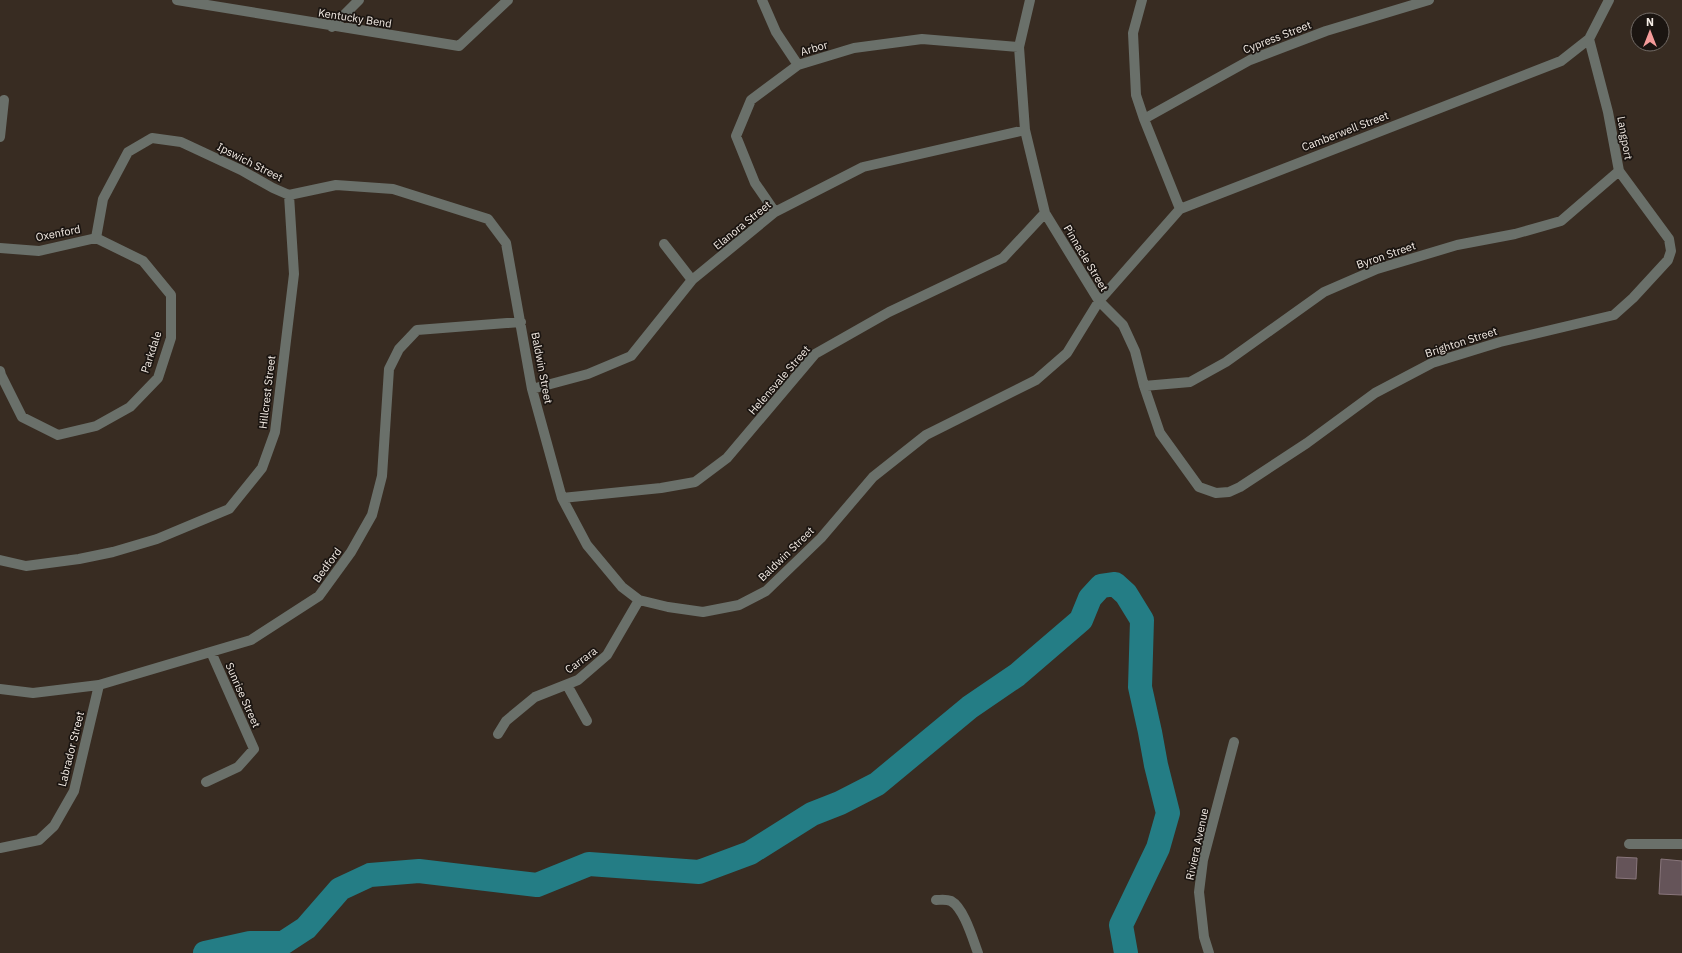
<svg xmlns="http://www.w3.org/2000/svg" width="1682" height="953" font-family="'IBM Plex Sans',sans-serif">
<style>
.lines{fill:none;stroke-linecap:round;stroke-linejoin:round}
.river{stroke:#247d85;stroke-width:24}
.building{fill:#655459;stroke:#89767c}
.minor{stroke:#6a706a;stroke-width:10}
.labels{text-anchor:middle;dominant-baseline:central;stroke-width:3.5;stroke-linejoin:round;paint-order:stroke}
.street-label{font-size:11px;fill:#f4ece5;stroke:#1b1511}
</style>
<rect width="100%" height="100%" fill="#382c22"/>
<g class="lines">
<path class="river" d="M205 953 250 943H283L306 928 340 889 370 875 419 871 537 885 589 864 699 872 750 853 812 814 840 803 877 784 970 707 1017 675 1081 620 1090 598 1101 586 1115 584 1126 594 1142 620 1140 687 1150 732 1156 765 1168 813 1158 848 1121 925 1126 953"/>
</g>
<path class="building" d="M1617 857 1637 858 1636 879 1616 878Z
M1661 859 1682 861V895L1659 894Z"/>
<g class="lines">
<path class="minor" d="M177 0 459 46 508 0
M762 0 776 32 798 65
M1030 0 1019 47 1025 130 1045 213 1099 301 1123 325 1135 351 1144 386 1160 433 1199 487 1216 493 1229 492 1240 487 1307 443 1375 393 1432 363 1500 342 1614 315 1633 298 1668 260 1671 251 1669 239 1619 171 1608 112 1589 39
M1142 0 1133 33 1136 95 1144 119 1180 209
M332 27 359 0
M1144 119 1250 60 1326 31 1429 0
M0 137 4 100
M775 212 755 183 736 136 751 100 798 65 854 48 922 39 1019 47
M96 238 103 199 128 152 152 138 181 142 241 170 273 188 289 195 336 185 393 189 488 219 506 243 532 389 562 498 587 545 622 587 639 600 668 607 703 612 739 605 766 591 821 538 873 477 926 435 1036 380 1067 353 1099 301 1180 209 1561 61 1589 39 1609 0
M664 244 692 280
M0 248 39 251 96 238
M0 371 1 375 22 417 58 435 96 426 130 407 158 378 171 338V295L143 261 96 238
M1144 386 1190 382 1226 362 1324 292 1377 269 1457 245 1515 234 1561 221 1619 171
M532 389 588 374 631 356 692 280 775 212 863 167 1025 130
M562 498 661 488 695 482 727 458 815 354 889 312 1003 258 1045 213
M0 560 26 566 79 559 113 552 157 539 229 509 262 468 275 432 294 274 289 195
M567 685 587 721
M0 689 33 693 99 685 251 640 319 596 351 552 372 515 382 476 389 369 399 349 417 330 521 322
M498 734 506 721 535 697 578 680 607 655 639 600
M206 782 238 767 254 749 211 652
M1629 844H1682
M0 848 39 840 54 826 74 791 99 685
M936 900C941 900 946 899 951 901 964 908 973 940 978 953
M1209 953 1204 937 1199 892 1203 860 1234 742"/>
</g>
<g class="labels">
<g class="street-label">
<text transform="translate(355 18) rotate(9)">Kentucky Bend</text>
<text transform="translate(1277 37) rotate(-21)">Cypress Street</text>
<text transform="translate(814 48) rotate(-16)">Arbor</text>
<text transform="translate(1345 131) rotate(-21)">Camberwell Street</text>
<text transform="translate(1625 138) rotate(80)">Langport</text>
<text transform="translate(250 162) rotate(27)">Ipswich Street</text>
<text transform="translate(742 225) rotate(-39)">Elanora Street</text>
<text transform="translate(58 233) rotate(-11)">Oxenford</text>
<text transform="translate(1386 255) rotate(-19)">Byron Street</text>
<text transform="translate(1086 258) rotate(59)">Pinnacle Street</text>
<text transform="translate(1461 342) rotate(-18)">Brighton Street</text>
<text transform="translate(151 352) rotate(-72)">Parkdale</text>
<text transform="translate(542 368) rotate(79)">Baldwin Street</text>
<text transform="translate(779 380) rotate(-49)">Helensvale Street</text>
<text transform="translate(267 392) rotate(-83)">Hillcrest Street</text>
<text transform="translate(786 554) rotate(-44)">Baldwin Street</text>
<text transform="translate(327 565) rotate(-54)">Bedford</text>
<text transform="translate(581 660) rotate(-36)">Carrara</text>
<text transform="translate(243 695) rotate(66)">Sunrise Street</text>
<text transform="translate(71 749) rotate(-76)">Labrador Street</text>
<text transform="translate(1197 844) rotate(-78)">Riviera Avenue</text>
</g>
</g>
<g transform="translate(1650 32)"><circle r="19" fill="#1b1511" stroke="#726b66"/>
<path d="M0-3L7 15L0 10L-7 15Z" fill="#f59b9a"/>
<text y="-6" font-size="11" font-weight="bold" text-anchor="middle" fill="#f4ece5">N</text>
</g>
</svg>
